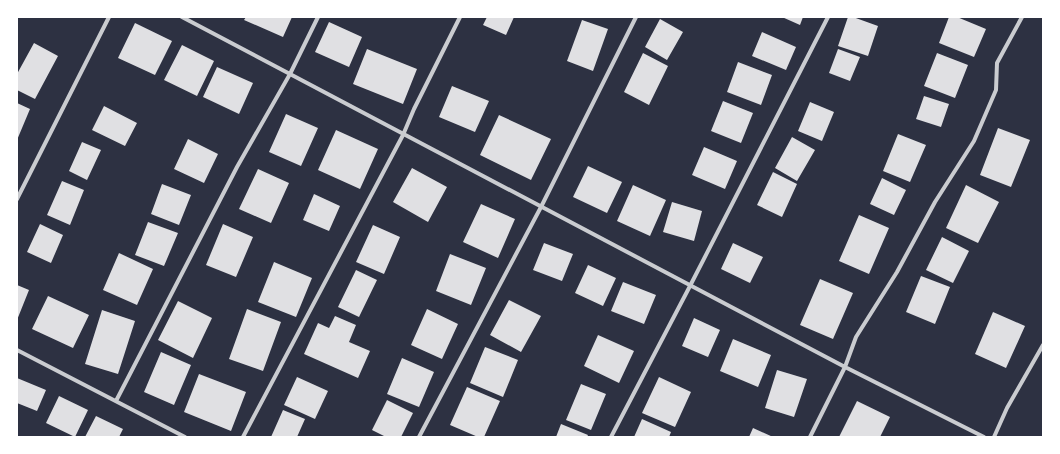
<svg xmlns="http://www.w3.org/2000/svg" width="1060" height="454" font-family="Mulish,sans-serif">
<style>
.building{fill:#e0e0e3}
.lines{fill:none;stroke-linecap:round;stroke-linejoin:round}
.minor{stroke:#caccd0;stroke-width:4}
</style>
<rect width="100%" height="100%" fill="#2d3142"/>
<path class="building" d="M246 17H292L283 37 244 20Z
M487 17H514L506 35 483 25Z
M782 17H803L800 25Z
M848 17H853L878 26 868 56 838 46Z
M949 17H957L986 29 974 57 939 43Z
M660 19 683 32 667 60 645 47Z
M582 20 608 29 593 71 567 61Z
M329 22 362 37 349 67 315 52Z
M135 23 172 41 155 75 118 58Z
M762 32 796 47 786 70 752 56Z
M34 43 58 56 35 99 17 90V74Z
M182 45 214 61 197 96 164 80Z
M367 49 417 69 403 104 353 84Z
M838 49 860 57 850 81 829 73Z
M643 53 668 66 649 105 624 92Z
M937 53 968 65 955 98 924 86Z
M738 62 772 75 761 105 727 92Z
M217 67 253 83 239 114 203 97Z
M452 86 489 101 475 132 439 117Z
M924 96 949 104 941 127 916 119Z
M723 101 753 113 741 143 711 131Z
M810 102 834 112 822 141 798 131Z
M17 103 30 109 17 140Z
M104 106 137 123 125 146 92 130Z
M286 114 318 128 301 166 269 152Z
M499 115 551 139 531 180 480 155Z
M998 128 1030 140 1011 187 980 175Z
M336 130 378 149 360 189 318 170Z
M898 134 926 145 910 182 883 171Z
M792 137 815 150 797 181 775 168Z
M188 139 218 154 204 183 174 169Z
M82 142 101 150 87 180 69 171Z
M704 147 737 161 725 189 692 175Z
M588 166 622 182 607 213 573 197Z
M412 168 447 187 428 222 393 202Z
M258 169 289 183 271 223 239 209Z
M773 172 797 184 782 217 757 205Z
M882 178 906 190 894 215 870 204Z
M62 181 84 190 70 225 47 215Z
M162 184 191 195 179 225 151 214Z
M633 185 666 200 650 236 617 221Z
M966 185 999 202 978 243 946 228Z
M314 194 340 206 329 231 303 220Z
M672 202 702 211 694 241 663 232Z
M481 204 515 219 498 258 463 242Z
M859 215 889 228 869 274 839 261Z
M148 222 178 233 164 266 135 255Z
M40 224 63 235 51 263 27 252Z
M223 224 253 237 236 277 206 265Z
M373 225 400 237 384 274 356 262Z
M942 237 969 251 953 283 926 270Z
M544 243 573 254 562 281 533 270Z
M733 243 763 257 750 283 721 269Z
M119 253 153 269 137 305 103 290Z
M450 254 486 268 471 305 436 291Z
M274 262 312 278 296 317 258 302Z
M588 265 616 278 603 306 575 293Z
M356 270 377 280 359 317 338 307Z
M921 276 950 287 935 324 906 312Z
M820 279 853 293 833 339 800 325Z
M623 282 656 295 644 324 611 311Z
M17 285 29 290 17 320Z
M48 296 89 315 73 348 32 329Z
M509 300 541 316 521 352 490 335Z
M178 301 212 318 193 358 158 340Z
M247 309 281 322 263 371 229 359Z
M427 309 458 324 442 359 411 345Z
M102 310 135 321 118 374 85 364Z
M993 312 1025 326 1006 368 975 354Z
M335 316 356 325 349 342 370 351 358 378 304 354 318 323 329 328Z
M694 318 720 330 708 357 682 346Z
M598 335 634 351 619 383 584 366Z
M733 339 771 355 758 387 720 371Z
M485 347 518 360 503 397 470 383Z
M161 352 191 365 174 405 144 392Z
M402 358 434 372 419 407 387 394Z
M777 370 807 379 794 417 765 408Z
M199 374 246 392 231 431 184 412Z
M297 377 328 391 315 419 284 405Z
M659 377 691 392 675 427 642 413Z
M17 378 46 390 37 411 17 403Z
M581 384 606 394 591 430 566 420Z
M467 387 500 401 484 437H478L450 425Z
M59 396 88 410 75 437 46 423Z
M387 400 413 413 401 437H386L372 430Z
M857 401 890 417 880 437H839Z
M283 410 305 419 297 437H271Z
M96 416 123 429 119 437H85Z
M642 419 671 432 669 437H634Z
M561 424 588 435 587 437H556Z
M753 428 773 437H749Z"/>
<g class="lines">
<path class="minor" d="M182 17 845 367 984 437
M17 199 109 17
M17 350 185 437
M116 401 237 167 290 74 318 17
M243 437 403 135 414 109 460 17
M419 437 541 207 636 17
M611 437 690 286 828 17
M810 437 845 367 856 337 897 272 935 202 974 141 996 90 997 63 1022 17
M994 437 1007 408 1043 345"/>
</g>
<rect width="1060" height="454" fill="none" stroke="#ffffff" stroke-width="36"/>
</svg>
